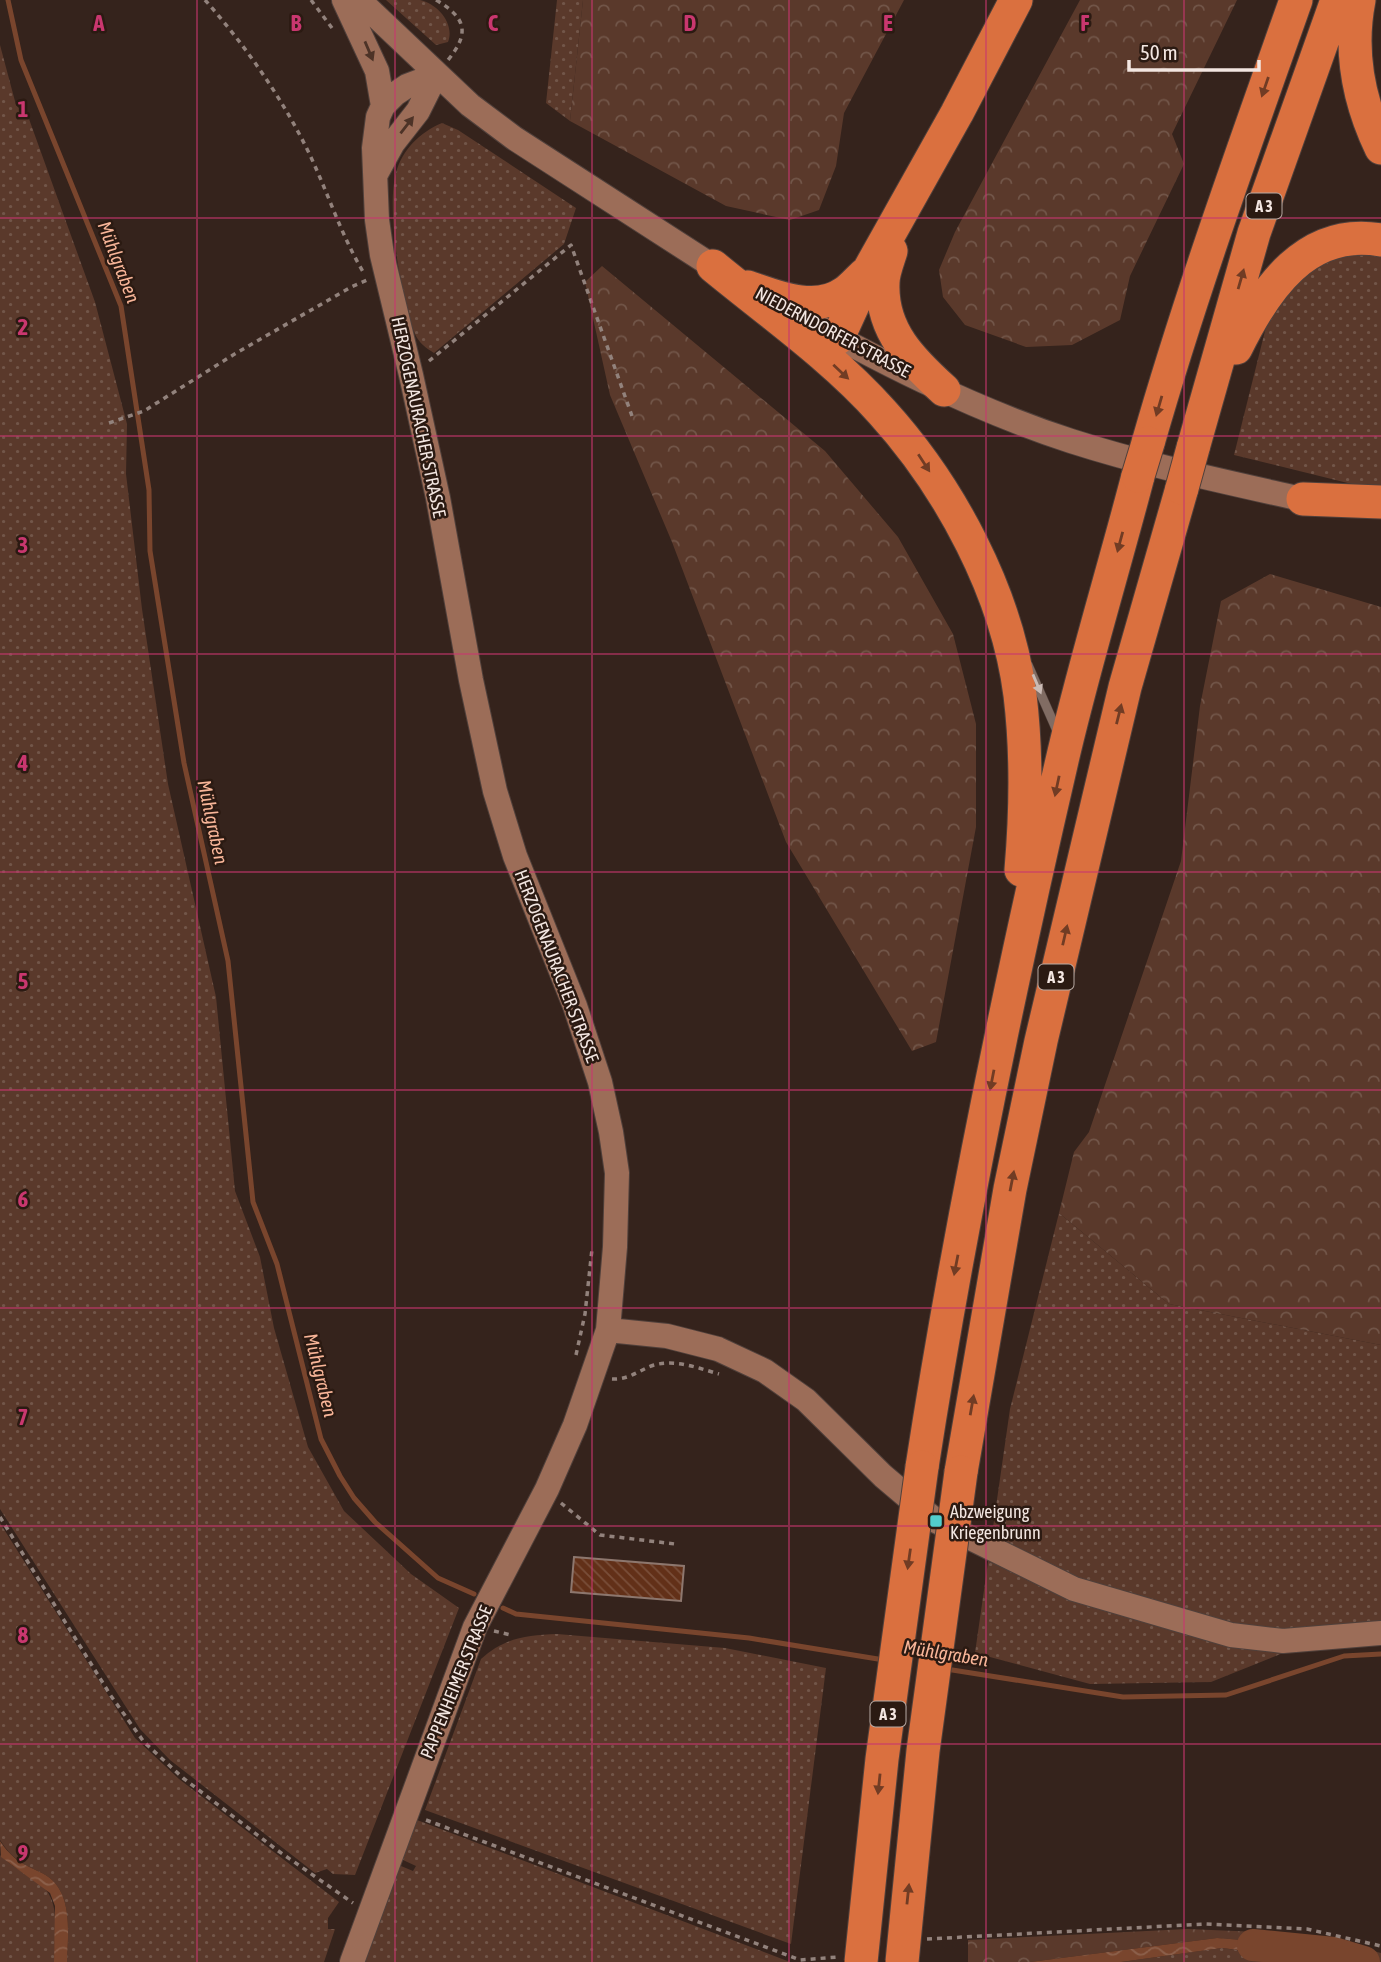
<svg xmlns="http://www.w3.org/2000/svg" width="1381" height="1962" font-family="'Asap Condensed',sans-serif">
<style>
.grass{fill:url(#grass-dots)}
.forest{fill:url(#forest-crowns)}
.water{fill:url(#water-waves)}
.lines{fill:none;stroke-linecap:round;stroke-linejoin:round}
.stream{stroke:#79452d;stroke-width:5}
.river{stroke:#79452d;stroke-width:32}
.building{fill:url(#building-back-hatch);stroke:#8d776e;stroke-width:2}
.lane-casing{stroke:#50403b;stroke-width:10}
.secondary-casing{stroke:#50403b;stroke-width:26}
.highway-casing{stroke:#50403b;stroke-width:35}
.path{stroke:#92827c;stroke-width:3.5;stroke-dasharray:5 5;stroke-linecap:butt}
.lane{stroke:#816c63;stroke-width:9}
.secondary{stroke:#9c6d58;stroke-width:24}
.highway{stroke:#da703f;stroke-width:33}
.highway-bridge-casing{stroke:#50403b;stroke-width:35;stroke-linecap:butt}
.highway-bridge{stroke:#da703f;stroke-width:33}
.oneway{fill:#4d3327}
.oneway2{fill:#713c24}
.oneway3{fill:#cbbbb5}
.grid{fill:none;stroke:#c9376f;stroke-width:2;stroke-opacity:0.55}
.poi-dot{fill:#52cdcc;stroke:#2b1a12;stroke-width:2.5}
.labels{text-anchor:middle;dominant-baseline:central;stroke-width:5;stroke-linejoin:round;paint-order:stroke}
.shield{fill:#2b1a12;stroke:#b7a9a3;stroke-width:2}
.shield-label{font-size:16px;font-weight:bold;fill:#f3e6e1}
.street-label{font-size:18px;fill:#f3e6e1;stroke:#2b1a12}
.poi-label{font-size:18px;fill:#f3e6e1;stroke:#2b1a12;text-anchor:start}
.water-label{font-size:19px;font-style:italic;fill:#f8b598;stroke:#2b1a12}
.grid-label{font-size:23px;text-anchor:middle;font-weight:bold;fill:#c9376f;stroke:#2b1a12;stroke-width:5;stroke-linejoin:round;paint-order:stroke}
</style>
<defs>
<pattern id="grass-dots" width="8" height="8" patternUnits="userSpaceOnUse" patternTransform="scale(1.75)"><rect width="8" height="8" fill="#5a392b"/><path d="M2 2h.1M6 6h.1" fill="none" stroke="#725649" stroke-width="1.8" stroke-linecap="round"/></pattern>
<pattern id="forest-crowns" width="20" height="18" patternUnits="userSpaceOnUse" patternTransform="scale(1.75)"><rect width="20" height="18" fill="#5a392b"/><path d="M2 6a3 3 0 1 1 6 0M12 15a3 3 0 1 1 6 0" fill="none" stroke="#725649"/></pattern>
<pattern id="water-waves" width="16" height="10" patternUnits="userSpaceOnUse" patternTransform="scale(1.75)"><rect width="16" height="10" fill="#79452d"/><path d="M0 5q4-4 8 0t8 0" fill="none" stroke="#8c604b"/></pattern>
<pattern id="building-back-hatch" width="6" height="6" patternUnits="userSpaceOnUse" patternTransform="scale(1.75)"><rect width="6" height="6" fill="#623018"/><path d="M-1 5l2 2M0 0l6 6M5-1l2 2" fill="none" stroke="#794e39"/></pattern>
</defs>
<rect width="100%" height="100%" fill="#35231c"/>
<path class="grass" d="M386 0C396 0 410 0 420 0 438 4 455 24 448 42L436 45Z
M557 0H583L570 121 546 103Z
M0 45 16 105 29 119 95 302 127 424 126 474 142 609 168 784 216 997 235 1191 260 1257 274 1328 308 1447 344 1511 411 1574 459 1608 355 1875 333 1874 327 1869 315 1873 170 1760 140 1729 0 1509Z
M442 123 458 130 576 208 564 244 434 353C426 348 419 343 415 334 401 302 386 207 396 173 402 150 420 132 442 123Z
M1359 253 1381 256V489H1372L1234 455 1272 303 1315 263Z
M1059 1213 1169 1304 1381 1345V1627L1340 1630 1211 1682 1090 1684 975 1653 1010 1409Z
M0 1523 135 1738 179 1779 339 1902 328 1918V1929H335L324 1962H67C68 1932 74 1889 42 1873 21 1863 13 1860 0 1840Z
M557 1634 725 1648 826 1668 791 1944 425 1810 481 1659C504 1638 526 1635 557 1634Z
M412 1820H417L790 1962H359L394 1869 401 1866 413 1871 416 1866 403 1860 399 1852Z
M0 1855C11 1866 23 1872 36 1881 63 1897 54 1934 54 1962H0Z
M1222 1948 1323 1962H1121Z"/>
<path class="forest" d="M583 0H904L844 113 836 166 819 210 790 220 726 206 570 121Z
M1080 0H1237L1172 134 1184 164 1130 276 1120 320 1072 345 1026 347 965 325 943 297 939 270 955 232Z
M602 266 825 451 898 537 953 634 976 724V827L936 1042 912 1051 786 842 672 542 610 395 585 282Z
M1270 574 1381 607V1345L1169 1304 1059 1213 1074 1152 1089 1132 1181 861 1200 706 1221 601Z
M1187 1929 1260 1932 1328 1939 1381 1953V1962H1323L1295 1957V1944L1217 1938 1030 1962H968V1940Z"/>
<path class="water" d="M0 1841C13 1860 21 1863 42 1873 74 1889 68 1932 67 1962H54L55 1906 50 1893 1 1857Z
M1217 1938 1296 1944 1295 1957 1222 1948 1121 1962H1030Z"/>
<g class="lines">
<path class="stream" d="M8 0 21 60 121 306 149 490 150 551 184 763 228 961 253 1202 277 1264 321 1439 340 1476 354 1498 375 1522 438 1578 474 1594
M503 1608 516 1614 749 1638 884 1660
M946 1669 1123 1697 1226 1695 1344 1656 1381 1654"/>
<path class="river" d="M1253 1945 1334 1953 1364 1962"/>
</g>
<path class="building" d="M574 1557 684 1566 681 1601 571 1592Z"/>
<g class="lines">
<g class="lane-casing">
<path id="lane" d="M1028 665 1058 733"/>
</g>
<g class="secondary-casing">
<path id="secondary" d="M344 0 377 71 383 106
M359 0 470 105 514 138 728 276
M376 174 393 143 418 111 436 75
M781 306C873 358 970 408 1071 441 1152 467 1236 484 1319 503
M608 1330 667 1336 718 1349 765 1371 806 1400 883 1476 936 1521 1074 1589 1231 1635 1283 1641 1381 1633
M352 1962 475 1627 547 1489 575 1425 608 1330 615 1247 617 1173 611 1132 600 1082 575 1006 515 856 495 791 471 680 438 498 411 375 382 255 377 220 374 148 378 117 383 106 395 94 407 86 436 75"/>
</g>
<g class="highway-casing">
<path id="highway" d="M1359 0C1349 51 1359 102 1381 148
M891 251C888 261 883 273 883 283 881 331 912 361 944 390
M713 266C770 313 833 357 882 412 950 487 1007 593 1020 695 1027 753 1026 812 1021 870
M748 287C777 297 816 313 844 293 852 288 858 280 865 274
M838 338 869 270 957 113 1016 0
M1236 348C1265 289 1306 227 1381 240
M1148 443C1191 293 1244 147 1296 0
M1193 448 1254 233 1337 0
M1303 499 1381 502
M922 1467C959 1227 1009 988 1064 752 1086 659 1114 568 1138 476
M961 1472 1010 1189 1041 1041 1125 687 1182 488"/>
</g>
<path class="path" d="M205 0C244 44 280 95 306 147 327 189 340 234 365 275
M311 0 335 32
M436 0C465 17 471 32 448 60
M429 361 571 245 632 416
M109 423 144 411 233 355 351 287 367 280
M576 1355 585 1314 592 1249
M612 1379C629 1380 639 1370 654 1365 676 1359 698 1368 719 1374
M561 1503 600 1535 675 1544
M0 1517 111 1696 144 1742 183 1778 277 1850 353 1903
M494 1631 511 1635
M426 1820 800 1960 838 1957
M927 1939 1205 1924 1307 1929 1381 1946"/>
<use href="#lane" class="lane"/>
<use href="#secondary" class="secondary"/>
<use href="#highway" class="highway"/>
<g class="highway-bridge-casing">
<path id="highway-bridge" d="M1138 476 1148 443
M1182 488 1193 448
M861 1962 882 1759 922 1467
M902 1962 923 1751 961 1472"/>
</g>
<use href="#highway-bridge" class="highway-bridge"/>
</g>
<defs><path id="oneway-solid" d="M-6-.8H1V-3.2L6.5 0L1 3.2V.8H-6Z" transform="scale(1.75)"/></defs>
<g class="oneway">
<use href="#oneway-solid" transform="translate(369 51) rotate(67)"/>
<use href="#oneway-solid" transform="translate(407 125) rotate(-52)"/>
</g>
<g class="oneway2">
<use href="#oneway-solid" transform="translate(1265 87) rotate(109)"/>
<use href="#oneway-solid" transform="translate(1241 279) rotate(-74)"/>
<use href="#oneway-solid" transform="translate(841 372) rotate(43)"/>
<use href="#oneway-solid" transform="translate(1159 406) rotate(106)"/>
<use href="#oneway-solid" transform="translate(924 463) rotate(57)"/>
<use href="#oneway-solid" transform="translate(1120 542) rotate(105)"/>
<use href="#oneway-solid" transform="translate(1119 714) rotate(-76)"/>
<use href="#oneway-solid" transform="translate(1057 786) rotate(102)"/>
<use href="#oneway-solid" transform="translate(1065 935) rotate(-77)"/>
<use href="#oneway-solid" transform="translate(992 1080) rotate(101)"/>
<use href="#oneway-solid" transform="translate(1012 1181) rotate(-79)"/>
<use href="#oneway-solid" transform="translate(956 1265) rotate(101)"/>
<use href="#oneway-solid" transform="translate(972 1405) rotate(-80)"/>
<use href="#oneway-solid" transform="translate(909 1559) rotate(98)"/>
<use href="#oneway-solid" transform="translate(879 1784) rotate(96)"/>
<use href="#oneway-solid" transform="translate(908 1894) rotate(-84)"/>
</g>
<use class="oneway3" href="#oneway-solid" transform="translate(1037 684) rotate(67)"/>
<path class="grid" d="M197 0V1962M395 0V1962M592 0V1962M789 0V1962M986 0V1962M1184 0V1962M0 218H1381M0 436H1381M0 654H1381M0 872H1381M0 1090H1381M0 1308H1381M0 1526H1381M0 1744H1381"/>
<rect class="poi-dot" x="929" y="1514" width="14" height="14" rx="3.5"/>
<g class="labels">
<g class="shield">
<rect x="1246.5" y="193.5" width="35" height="25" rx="5"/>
<rect x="1038.5" y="964.5" width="35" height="25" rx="5"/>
<rect x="870.5" y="1701.5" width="35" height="25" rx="5"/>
</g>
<g class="shield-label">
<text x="1264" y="206">A 3</text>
<text x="1056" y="977">A 3</text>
<text x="888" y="1714">A 3</text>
</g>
<g class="street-label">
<text transform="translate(833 332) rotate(28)">NIEDERNDORFER STRASSE</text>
<text transform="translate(419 417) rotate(78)">HERZOGENAURACHER STRASSE</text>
<text transform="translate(557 966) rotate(69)">HERZOGENAURACHER STRASSE</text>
<text transform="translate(456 1682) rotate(-68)">PAPPENHEIMER STRASSE</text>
</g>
<g class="poi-label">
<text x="950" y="1511">Abzweigung<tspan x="950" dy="21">Kriegenbrunn</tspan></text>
</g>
<g class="water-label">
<text transform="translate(119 262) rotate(69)">Mühlgraben</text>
<text transform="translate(213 822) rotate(78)">Mühlgraben</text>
<text transform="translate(321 1375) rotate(76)">Mühlgraben</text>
<text transform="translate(946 1653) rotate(9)">Mühlgraben</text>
</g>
</g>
<g class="grid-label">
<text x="99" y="31">A</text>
<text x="296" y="31">B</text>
<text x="493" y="31">C</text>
<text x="690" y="31">D</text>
<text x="888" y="31">E</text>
<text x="1085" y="31">F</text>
<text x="23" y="117">1</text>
<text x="23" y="335">2</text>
<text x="23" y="553">3</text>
<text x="23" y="771">4</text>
<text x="23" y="989">5</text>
<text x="23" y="1207">6</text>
<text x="23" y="1425">7</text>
<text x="23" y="1643">8</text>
<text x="23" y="1861">9</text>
</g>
<path d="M1129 60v10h130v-10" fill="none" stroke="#f3e6e1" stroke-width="3.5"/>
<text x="1140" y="60" font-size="21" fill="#f3e6e1" stroke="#2b1a12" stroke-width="5" paint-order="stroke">50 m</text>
</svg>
